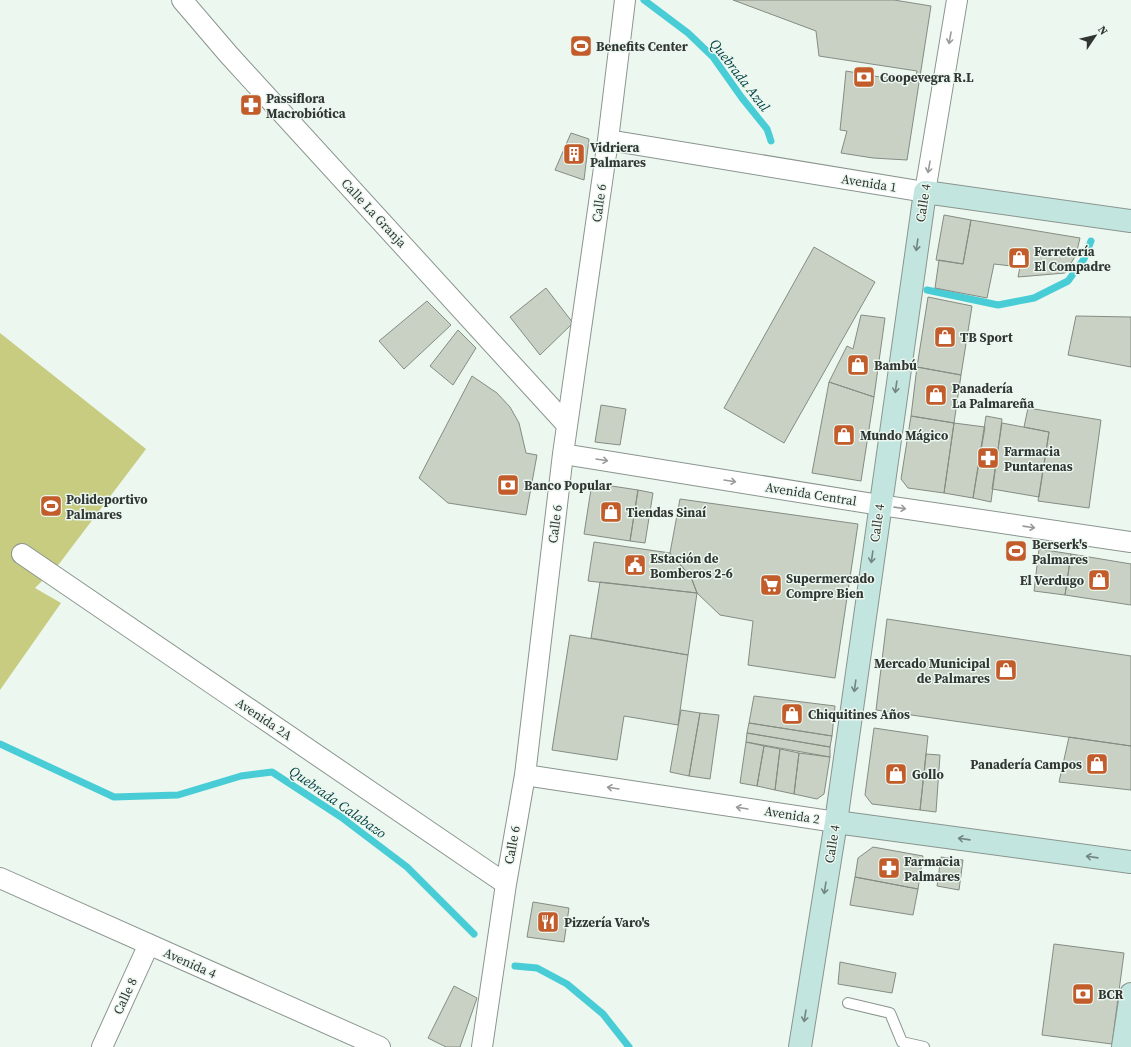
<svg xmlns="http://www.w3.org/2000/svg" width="1131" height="1047" font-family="'Source Serif 4',serif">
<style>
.pitch{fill:#c7cc81}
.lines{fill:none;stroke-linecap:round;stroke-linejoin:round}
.stream{stroke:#48ccd5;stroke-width:7}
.building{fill:#c9d1c5;stroke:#858c82}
.lane-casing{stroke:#8a958e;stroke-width:12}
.street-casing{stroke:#8a958e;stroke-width:22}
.secondary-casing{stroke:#8a958e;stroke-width:24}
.lane{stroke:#fff;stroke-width:10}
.street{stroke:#fff;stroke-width:20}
.secondary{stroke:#c2e5df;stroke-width:22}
.oneway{stroke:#989a99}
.oneway2{stroke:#728580}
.labels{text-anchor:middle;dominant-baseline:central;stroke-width:3;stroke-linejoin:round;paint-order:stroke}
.poi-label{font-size:13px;font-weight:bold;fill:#313633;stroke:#ebf7ef;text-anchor:start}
.street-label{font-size:13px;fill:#313633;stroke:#ebf7ef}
.water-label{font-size:14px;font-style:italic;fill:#034245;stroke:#ebf7ef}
</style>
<rect width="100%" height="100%" fill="#ebf7ef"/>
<path class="pitch" d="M0 333 146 449 59 564 35 588 61 603 0 690Z"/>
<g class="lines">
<path class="stream" d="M644 0 688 33 713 57 742 98 767 129 771 141
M927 290 998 305 1034 298 1068 281 1084 259 1091 241
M0 744 114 797 178 795 241 776 272 772 341 817 407 867 474 934
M515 966 537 968 567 984 603 1014 629 1047"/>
</g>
<path class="building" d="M733 0H894L931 6 907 160 873 158 841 153 847 131 840 130 844 92 846 71 914 83 917 71 819 56 816 31Z
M571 133 589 139 584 180 555 170Z
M944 215 971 220 963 264 936 260Z
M971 220 1080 238 1076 255 1065 273 1018 277 1020 267 994 264 987 298 935 288 939 260 963 264Z
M814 247 875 282 784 443 724 408Z
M546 288 573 323 540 355 510 317Z
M928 297 972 306 961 375 917 367Z
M427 301 451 325 404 369 379 341Z
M861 315 885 318 874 397 829 382 847 346 853 349Z
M1076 316 1131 317V367L1068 355Z
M458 330 476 348 453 385 430 366Z
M917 367 961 375 954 423 911 416Z
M472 376 497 393 510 407 519 423 526 453 537 455 526 515 448 503 419 478Z
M829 382 874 397 861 481 812 473Z
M601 405 626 409 620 445 595 442Z
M1028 408 1101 420 1089 508 1038 501 1049 432 1024 427Z
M911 416 954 423 944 493 908 488 901 479Z
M986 416 1002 419 991 502 973 498Z
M954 423 985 427 973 498 944 493Z
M1002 423 1049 432 1039 497 992 489Z
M592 483 638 490 630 541 584 534Z
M638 490 653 493 645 543 630 541Z
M680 499 858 524 835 678 748 665 753 621 720 615 697 593 691 577 670 553Z
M594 542 670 553 691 577 697 593 588 581Z
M1039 549 1071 554 1065 595 1034 591Z
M1071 554 1131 564V605L1065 595Z
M600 582 697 593 688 655 591 638Z
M887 619 1131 656V746L876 710Z
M570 635 688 655 678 725 624 716 617 760 552 750Z
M754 696 835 706 832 736 749 723Z
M681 710 700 713 689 776 670 772Z
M700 713 719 715 710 779 689 776Z
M749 723 832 736 830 747 747 733Z
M874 728 928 736 920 810 872 804 865 795Z
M747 733 830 747V757L746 742Z
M1069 737 1131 746V790L1059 782Z
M746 742 764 746 757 786 740 783Z
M764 746 780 749 775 790 757 786Z
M780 749 799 753 794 794 775 790Z
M799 753 830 757 824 794 817 799 794 794Z
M926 754 940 755 936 812 920 810Z
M873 847 923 856 918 889 855 877 858 858Z
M941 857 963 860 959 890 937 886Z
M855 877 918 889 913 915 850 905Z
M533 902 569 908 564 942 527 937Z
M1054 944 1124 953 1112 1044 1042 1035Z
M840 962 896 973 892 993 838 984Z
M454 986 477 998 460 1047H446L428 1038Z"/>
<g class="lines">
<g class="lane-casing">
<path id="lane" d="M848 1003 890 1013 902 1042
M902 1042 924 1047"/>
</g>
<g class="street-casing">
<path id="street" d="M182 0 229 55 567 425
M608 140 925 192 957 0
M563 454 880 505 1131 542
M22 554 506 884
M525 775 836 822
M0 878 380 1047
M102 1047 149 944
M482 1047 506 884 525 775 563 454 608 140 625 0"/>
</g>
<g class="secondary-casing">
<path id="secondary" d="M836 822 1131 862
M800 1047 836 822 925 192 1131 221
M1123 1047 1131 994"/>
</g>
<use href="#lane" class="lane"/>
<use href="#street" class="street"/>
<use href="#secondary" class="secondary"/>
</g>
<defs><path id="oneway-shaft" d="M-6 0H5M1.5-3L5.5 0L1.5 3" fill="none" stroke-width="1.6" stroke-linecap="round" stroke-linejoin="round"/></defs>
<g class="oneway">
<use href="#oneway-shaft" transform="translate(950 38) rotate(100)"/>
<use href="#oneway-shaft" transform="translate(929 167) rotate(100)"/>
<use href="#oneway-shaft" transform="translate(602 460) rotate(9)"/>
<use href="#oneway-shaft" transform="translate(730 481) rotate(9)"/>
<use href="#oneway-shaft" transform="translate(900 508) rotate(8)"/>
<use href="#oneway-shaft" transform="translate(1029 527) rotate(8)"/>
<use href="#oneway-shaft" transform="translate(613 788) rotate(-171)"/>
<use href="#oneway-shaft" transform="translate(742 808) rotate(-171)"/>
</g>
<g class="oneway2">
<use href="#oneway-shaft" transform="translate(917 245) rotate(98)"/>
<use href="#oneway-shaft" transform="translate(896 387) rotate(98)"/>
<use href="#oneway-shaft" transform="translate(872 557) rotate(98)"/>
<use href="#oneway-shaft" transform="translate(855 686) rotate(98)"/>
<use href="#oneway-shaft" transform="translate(964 839) rotate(-172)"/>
<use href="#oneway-shaft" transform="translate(1092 857) rotate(-172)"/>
<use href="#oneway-shaft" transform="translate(825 888) rotate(99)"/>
<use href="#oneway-shaft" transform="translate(805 1016) rotate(99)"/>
</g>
<defs>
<g id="stadium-square" transform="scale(1.15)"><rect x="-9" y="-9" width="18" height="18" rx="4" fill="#c25d2b" stroke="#ebf7ef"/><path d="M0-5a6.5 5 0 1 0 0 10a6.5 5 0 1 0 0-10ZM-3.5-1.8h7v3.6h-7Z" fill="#fff"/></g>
<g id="bank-square" transform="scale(1.15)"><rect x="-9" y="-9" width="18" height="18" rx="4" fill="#c25d2b" stroke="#ebf7ef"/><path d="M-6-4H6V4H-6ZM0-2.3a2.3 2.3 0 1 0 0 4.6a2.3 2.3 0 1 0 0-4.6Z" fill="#fff"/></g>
<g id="pharmacy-square" transform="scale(1.15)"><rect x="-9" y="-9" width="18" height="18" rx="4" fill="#c25d2b" stroke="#ebf7ef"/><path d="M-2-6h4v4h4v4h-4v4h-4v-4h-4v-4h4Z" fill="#fff"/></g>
<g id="building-square" transform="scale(1.15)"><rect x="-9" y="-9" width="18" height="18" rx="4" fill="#c25d2b" stroke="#ebf7ef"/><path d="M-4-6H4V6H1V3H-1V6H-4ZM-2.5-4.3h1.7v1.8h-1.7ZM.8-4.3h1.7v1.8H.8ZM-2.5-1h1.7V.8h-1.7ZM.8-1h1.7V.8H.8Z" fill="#fff"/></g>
<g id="shop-square" transform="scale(1.15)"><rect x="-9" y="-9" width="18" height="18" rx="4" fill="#c25d2b" stroke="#ebf7ef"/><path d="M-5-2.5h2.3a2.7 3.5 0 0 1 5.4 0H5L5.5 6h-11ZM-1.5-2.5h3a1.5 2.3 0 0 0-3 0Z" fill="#fff"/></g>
<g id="civic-square" transform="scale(1.15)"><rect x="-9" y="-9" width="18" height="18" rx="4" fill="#c25d2b" stroke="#ebf7ef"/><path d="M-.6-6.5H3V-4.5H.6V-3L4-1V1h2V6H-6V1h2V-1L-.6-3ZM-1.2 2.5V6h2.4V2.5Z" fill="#fff"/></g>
<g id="supermarket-square" transform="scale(1.15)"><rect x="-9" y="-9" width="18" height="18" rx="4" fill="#c25d2b" stroke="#ebf7ef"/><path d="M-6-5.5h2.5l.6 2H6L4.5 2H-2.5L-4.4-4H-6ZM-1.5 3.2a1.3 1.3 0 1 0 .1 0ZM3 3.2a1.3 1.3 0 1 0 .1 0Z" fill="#fff"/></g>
<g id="restaurant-square" transform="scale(1.15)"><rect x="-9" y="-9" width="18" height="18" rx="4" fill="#c25d2b" stroke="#ebf7ef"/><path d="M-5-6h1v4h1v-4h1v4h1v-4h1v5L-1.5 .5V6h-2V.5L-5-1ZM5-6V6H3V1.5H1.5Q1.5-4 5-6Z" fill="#fff"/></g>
</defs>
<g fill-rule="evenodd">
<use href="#stadium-square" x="581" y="46"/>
<use href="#bank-square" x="864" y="77"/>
<use href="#pharmacy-square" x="251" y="105"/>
<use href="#building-square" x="574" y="154"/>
<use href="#shop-square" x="1019" y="258"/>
<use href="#shop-square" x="945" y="337"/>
<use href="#shop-square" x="858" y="365"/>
<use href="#shop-square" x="936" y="395"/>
<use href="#shop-square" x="844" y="435"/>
<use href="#pharmacy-square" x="988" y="458"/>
<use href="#bank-square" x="508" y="485"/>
<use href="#stadium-square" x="51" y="506"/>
<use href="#shop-square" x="611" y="512"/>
<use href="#stadium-square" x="1016" y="551"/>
<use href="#civic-square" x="635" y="565"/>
<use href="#shop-square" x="1099" y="580"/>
<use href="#supermarket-square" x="771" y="585"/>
<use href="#shop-square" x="1006" y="670"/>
<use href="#shop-square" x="792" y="714"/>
<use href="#shop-square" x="1097" y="764"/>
<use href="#shop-square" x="896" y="774"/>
<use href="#pharmacy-square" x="889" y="868"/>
<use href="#restaurant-square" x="548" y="922"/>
<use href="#bank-square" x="1083" y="994"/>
</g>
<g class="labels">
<g class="poi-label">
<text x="596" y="46">Benefits Center</text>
<text x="880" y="77">Coopevegra R.L</text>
<text x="266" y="98">Passiflora<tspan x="266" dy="15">Macrobiótica</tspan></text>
<text x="590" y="147">Vidriera<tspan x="590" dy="15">Palmares</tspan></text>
<text x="1034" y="251">Ferretería<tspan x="1034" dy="15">El Compadre</tspan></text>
<text x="960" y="337">TB Sport</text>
<text x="874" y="365">Bambú</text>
<text x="952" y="388">Panadería<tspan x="952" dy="15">La Palmareña</tspan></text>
<text x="860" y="435">Mundo Mágico</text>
<text x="1004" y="451">Farmacia<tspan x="1004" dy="15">Puntarenas</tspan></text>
<text x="524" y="485">Banco Popular</text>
<text x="66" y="499">Polideportivo<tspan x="66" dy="15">Palmares</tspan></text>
<text x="626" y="512">Tiendas Sinaí</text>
<text x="1032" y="544">Berserk's<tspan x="1032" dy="15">Palmares</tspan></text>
<text x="650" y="558">Estación de<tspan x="650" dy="15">Bomberos 2-6</tspan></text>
<text x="786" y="578">Supermercado<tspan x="786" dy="15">Compre Bien</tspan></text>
<text x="1084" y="580" text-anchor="end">El Verdugo</text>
<text x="990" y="663" text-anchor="end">Mercado Municipal<tspan x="990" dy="15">de Palmares</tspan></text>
<text x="808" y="714">Chiquitines Años</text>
<text x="1082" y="764" text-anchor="end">Panadería Campos</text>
<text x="912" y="774">Gollo</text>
<text x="904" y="861">Farmacia<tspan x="904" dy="15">Palmares</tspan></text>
<text x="564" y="922">Pizzería Varo's</text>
<text x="1098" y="994">BCR</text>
</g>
<g class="street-label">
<text transform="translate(869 183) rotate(9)">Avenida 1</text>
<text transform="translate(599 203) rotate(-82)">Calle 6</text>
<text transform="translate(923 203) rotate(-81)">Calle 4</text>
<text transform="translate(374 213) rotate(47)">Calle La Granja</text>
<text transform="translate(811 494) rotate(9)">Avenida Central</text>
<text transform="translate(877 523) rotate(-82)">Calle 4</text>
<text transform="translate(555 524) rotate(-83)">Calle 6</text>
<text transform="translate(264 719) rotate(34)">Avenida 2A</text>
<text transform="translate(792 815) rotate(9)">Avenida 2</text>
<text transform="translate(832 844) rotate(-81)">Calle 4</text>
<text transform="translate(512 845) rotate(-80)">Calle 6</text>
<text transform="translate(190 963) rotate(24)">Avenida 4</text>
<text transform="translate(125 996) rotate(-65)">Calle 8</text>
</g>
<g class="water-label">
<text transform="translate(740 75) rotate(52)">Quebrada Azul</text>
<text transform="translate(338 802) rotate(35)">Quebrada Calabazo</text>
</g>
</g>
<g transform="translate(1095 36) rotate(55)" stroke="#ebf7ef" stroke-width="3" paint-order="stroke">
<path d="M0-3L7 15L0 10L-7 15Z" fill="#313633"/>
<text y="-6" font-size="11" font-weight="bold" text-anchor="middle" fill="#313633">N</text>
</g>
</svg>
